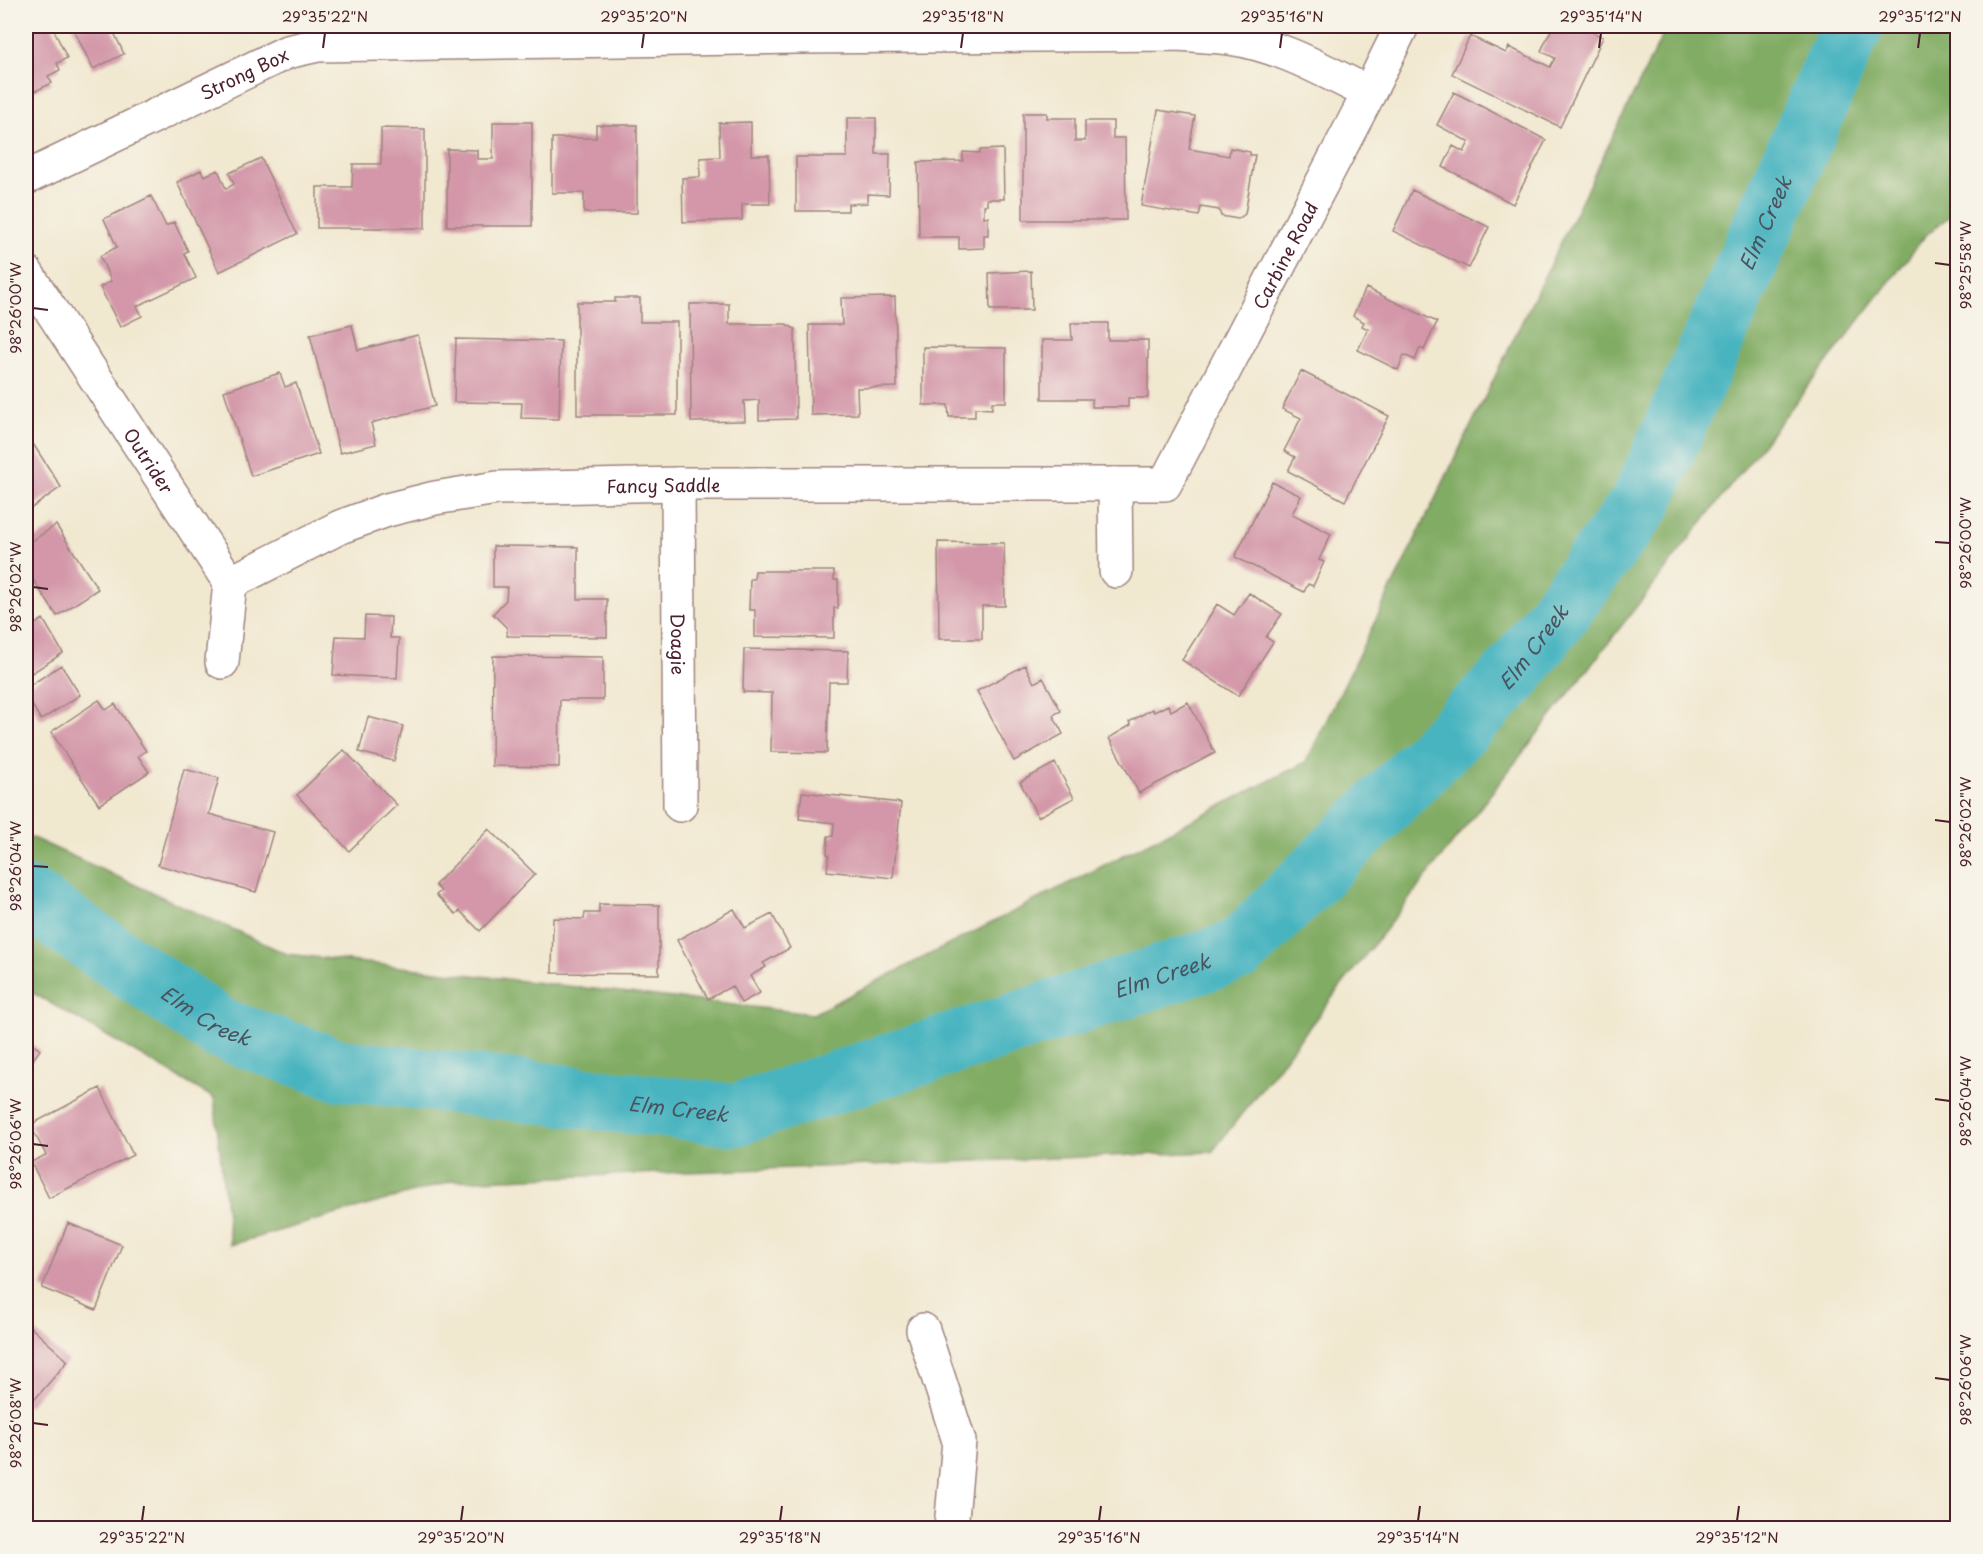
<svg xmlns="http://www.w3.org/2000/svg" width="1983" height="1554" font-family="'Playpen Sans',sans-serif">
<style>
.forest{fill:#81ac64;stroke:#666648;stroke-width:1.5}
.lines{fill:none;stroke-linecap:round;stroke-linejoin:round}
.river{stroke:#46b4c0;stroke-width:62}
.building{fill:#d397a9}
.street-casing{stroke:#9e847e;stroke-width:36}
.street{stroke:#fff;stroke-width:33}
.ticks{fill:none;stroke:#4a1f2b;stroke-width:2}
.labels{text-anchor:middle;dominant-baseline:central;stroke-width:5;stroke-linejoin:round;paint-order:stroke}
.street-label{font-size:18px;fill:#4a1f2b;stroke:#f7f3e8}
.water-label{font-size:20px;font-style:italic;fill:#49535f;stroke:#f7f3e8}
.neatline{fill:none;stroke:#4a1f2b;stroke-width:2}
.ticks-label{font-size:15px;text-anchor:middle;fill:#4a1f2b}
</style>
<rect width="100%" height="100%" fill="#f7f3e8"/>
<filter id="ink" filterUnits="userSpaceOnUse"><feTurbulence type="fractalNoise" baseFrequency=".0167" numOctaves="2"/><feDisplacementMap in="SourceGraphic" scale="12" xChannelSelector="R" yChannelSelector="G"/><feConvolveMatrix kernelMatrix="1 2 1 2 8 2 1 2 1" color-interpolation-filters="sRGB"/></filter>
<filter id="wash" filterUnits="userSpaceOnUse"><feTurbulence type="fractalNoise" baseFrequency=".008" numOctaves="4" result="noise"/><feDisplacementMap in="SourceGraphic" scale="24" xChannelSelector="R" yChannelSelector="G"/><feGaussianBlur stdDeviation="1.35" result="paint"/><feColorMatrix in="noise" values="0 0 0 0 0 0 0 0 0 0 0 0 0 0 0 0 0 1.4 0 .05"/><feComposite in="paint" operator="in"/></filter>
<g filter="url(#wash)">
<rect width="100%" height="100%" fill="#f1e8d0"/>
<path class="forest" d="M1667 26H1957V210L1925 236 1212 1152 452 1181 230 1245 214 1098 26 989V835L287 954 813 1014 1306 762Z"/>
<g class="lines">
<path class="river" id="s1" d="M26 897 219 1028 339 1070 735 1115 1239 950 1510 678 1641 503 1852 26"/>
</g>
<g id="blocks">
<path class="building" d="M26 26H52L67 58 57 63 60 70 48 76 52 83 27 95Z
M72 26H111L124 54 93 69Z
M1553 26H1579L1603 37 1560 127 1452 74 1470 36 1506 53 1509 47 1550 67 1555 58 1541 51Z
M1454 92 1546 140 1513 204 1443 167 1453 146 1464 152 1469 142 1437 125Z
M1158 110 1195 116 1189 149 1229 156 1230 148 1250 152V155H1255L1245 214 1238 219 1221 216 1219 210 1201 207 1199 216 1141 206Z
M1023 113H1047V118H1075V141H1085V121H1113V138H1125L1126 220H1023Z
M847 118H876V154H890L889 195 867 194V203L848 204V211H796V157H847Z
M493 122H532V226H447V149L477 150V159H493Z
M751 122V155H769L770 204H742V220L683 222 682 178 700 177V158L720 157 719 123Z
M596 125H637V213H584V193H552V138H596Z
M381 128 425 129V228H317V187H352L353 164H381Z
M1003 149 1004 199H987V205H984V217H988V235H984V248L959 249V237H919L918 162 963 161V152L980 153V150Z
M261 158 297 234 219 272 177 182 201 170 204 176 218 170 226 189 234 184 229 173Z
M1412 190 1489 227 1469 268 1393 231Z
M151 196 166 226 174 222 188 251 184 253 196 278 137 306 142 316 120 327 100 287 111 281 100 256 117 247 104 219Z
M1031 271 1032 310H990L989 273Z
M1366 288 1437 322 1424 350 1420 348 1415 360 1404 355 1398 370 1358 350 1368 329 1362 326 1364 322 1353 316Z
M895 297 897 387 857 388 858 414 811 415 809 325H842L841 298Z
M615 298H640V322H677V415H577V302H615Z
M690 304H729V324H786L795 329 796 419 759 420V400L744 401 745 421 691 422Z
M1071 323H1108V340H1148V398H1128V407H1092V399H1042V340H1072Z
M352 325 358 350 418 335 435 406 371 423 376 444 340 453 310 335Z
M456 339 561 341 559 419 521 418 522 403 454 402Z
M923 347 1006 348V402H992V409L975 408V417H949L948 405H923Z
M1301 371 1389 416 1345 501 1288 471 1295 457 1284 451 1301 418 1282 409Z
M280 373 285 387 296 383 319 454 251 476 224 391Z
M26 433 61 487 26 512Z
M1272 482 1301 496 1292 514 1331 534 1319 560 1324 562 1313 586 1308 584 1304 592 1235 557Z
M56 525 98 589 57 616 26 569V545Z
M938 542 1004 543 1005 606H982V639H939Z
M493 546 578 547V599H607V637L507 636V628L493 614 506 600 507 587H493Z
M755 571H834V580H838V608H834V638L755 637V610H749L750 579H754Z
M1249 593 1282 614 1266 637 1273 642 1238 696 1182 660 1217 604 1234 615Z
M365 616 391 617 390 638H399L397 678 333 675 336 636 364 637Z
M43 619 63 653 32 673 26 662V630Z
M744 649 848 651 847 682H829L827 753 771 752 772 693 743 692Z
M493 656 603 657V700H560L559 767 492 766Z
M61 665 80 695 41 720 26 695V688Z
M1025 665 1034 683 1043 678 1061 711 1053 715 1063 734 1014 761 977 691Z
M99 700 106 710 115 704 146 751 138 756 149 772 99 805 51 732Z
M1188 702 1215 753 1139 793 1109 738 1131 725 1129 722 1152 709 1154 712 1168 705 1171 711Z
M368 717 403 726 394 761 359 752Z
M344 750 397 805 349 851 297 795Z
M1055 763 1074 798 1038 817 1020 782Z
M184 769 219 778 209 814 273 832 256 892 158 865Z
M802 792 901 803 893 878 827 871 829 855 827 854 828 836H833L834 823 799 819Z
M489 829 535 874 480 931 460 911 456 914 436 895 441 891 435 885Z
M599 904 659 905V974L552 973 553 918 584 919 585 913H599Z
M734 909 745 928 772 914 790 948 763 963 766 967 750 976 760 993 741 1003 732 986 708 999 677 940Z
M26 1039 40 1050 26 1069Z
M100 1088 133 1155 49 1198 31 1162 46 1155 30 1125Z
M68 1223 122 1245 96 1310 42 1288Z
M26 1323 68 1361 29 1406 26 1403Z"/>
</g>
</g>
<g filter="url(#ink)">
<use href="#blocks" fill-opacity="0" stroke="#9e847e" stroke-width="1.5"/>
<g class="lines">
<g class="street-casing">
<g id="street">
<path id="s2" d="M26 178 287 52 318 45 795 37 1178 34C1195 35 1213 36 1230 38 1280 45 1324 71 1369 93"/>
<path id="s3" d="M26 272 230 583 222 662"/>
<path id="s4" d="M678 484 680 805"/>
<path d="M1115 484 1116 571"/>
<path id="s5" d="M230 583 340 527 387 510 435 498 497 488 678 484H1165L1369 93 1402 26"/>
<path d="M923 1330 959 1441 951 1528"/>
</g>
</g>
<use href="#street" class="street"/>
</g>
</g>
<path class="ticks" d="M323 48 325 33M642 48 644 33M961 48 963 33M1280 48 1282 33M1599 48 1601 33M1918 48 1920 33M1935 263 1950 265M33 308 48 310M1935 542 1950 543M33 587 48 589M1935 820 1950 822M33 866 48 867M1935 1099 1950 1101M33 1144 48 1146M1935 1378 1950 1380M33 1423 48 1425M142 1521 144 1506M461 1521 463 1506M780 1521 782 1506M1099 1521 1101 1506M1418 1521 1420 1506M1737 1521 1739 1506"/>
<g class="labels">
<g class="street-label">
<text stroke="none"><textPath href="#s2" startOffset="242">Strong Box</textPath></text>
<text stroke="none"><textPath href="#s5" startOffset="1212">Carbine Road</textPath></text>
<text stroke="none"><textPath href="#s3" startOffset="225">Outrider</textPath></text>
<text stroke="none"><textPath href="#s5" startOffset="452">Fancy Saddle</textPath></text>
<text stroke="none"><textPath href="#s4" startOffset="160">Doagie</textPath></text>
</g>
<g class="water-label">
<text stroke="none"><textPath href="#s1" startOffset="2198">Elm Creek</textPath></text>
<text stroke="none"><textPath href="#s1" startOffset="1712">Elm Creek</textPath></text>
<text stroke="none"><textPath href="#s1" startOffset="1208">Elm Creek</textPath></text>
<text stroke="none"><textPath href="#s1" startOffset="216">Elm Creek</textPath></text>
<text stroke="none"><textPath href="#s1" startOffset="702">Elm Creek</textPath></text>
</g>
</g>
<rect width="1983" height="1554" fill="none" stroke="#f7f3e8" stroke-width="66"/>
<rect x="33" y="33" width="1917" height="1488" class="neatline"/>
<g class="ticks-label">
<text x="325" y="22">29°35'22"N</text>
<text x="644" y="22">29°35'20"N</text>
<text x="963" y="22">29°35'18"N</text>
<text x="1282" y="22">29°35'16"N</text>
<text x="1601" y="22">29°35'14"N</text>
<text x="1920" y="22">29°35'12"N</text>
<text transform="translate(1966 265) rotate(-90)" y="5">98°25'58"W</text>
<text transform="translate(16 308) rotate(-90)" y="5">98°26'00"W</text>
<text transform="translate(1966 543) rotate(-90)" y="5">98°26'00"W</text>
<text transform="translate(16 587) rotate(-90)" y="5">98°26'02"W</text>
<text transform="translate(1966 822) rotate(-90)" y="5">98°26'02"W</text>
<text transform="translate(16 866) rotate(-90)" y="5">98°26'04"W</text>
<text transform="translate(1966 1101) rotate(-90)" y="5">98°26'04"W</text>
<text transform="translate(16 1144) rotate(-90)" y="5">98°26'06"W</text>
<text transform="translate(1966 1380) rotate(-90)" y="5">98°26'06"W</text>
<text transform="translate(16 1423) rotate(-90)" y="5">98°26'08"W</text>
<text x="142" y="1543">29°35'22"N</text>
<text x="461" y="1543">29°35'20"N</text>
<text x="780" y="1543">29°35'18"N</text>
<text x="1099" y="1543">29°35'16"N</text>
<text x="1418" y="1543">29°35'14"N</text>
<text x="1737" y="1543">29°35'12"N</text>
</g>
</svg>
